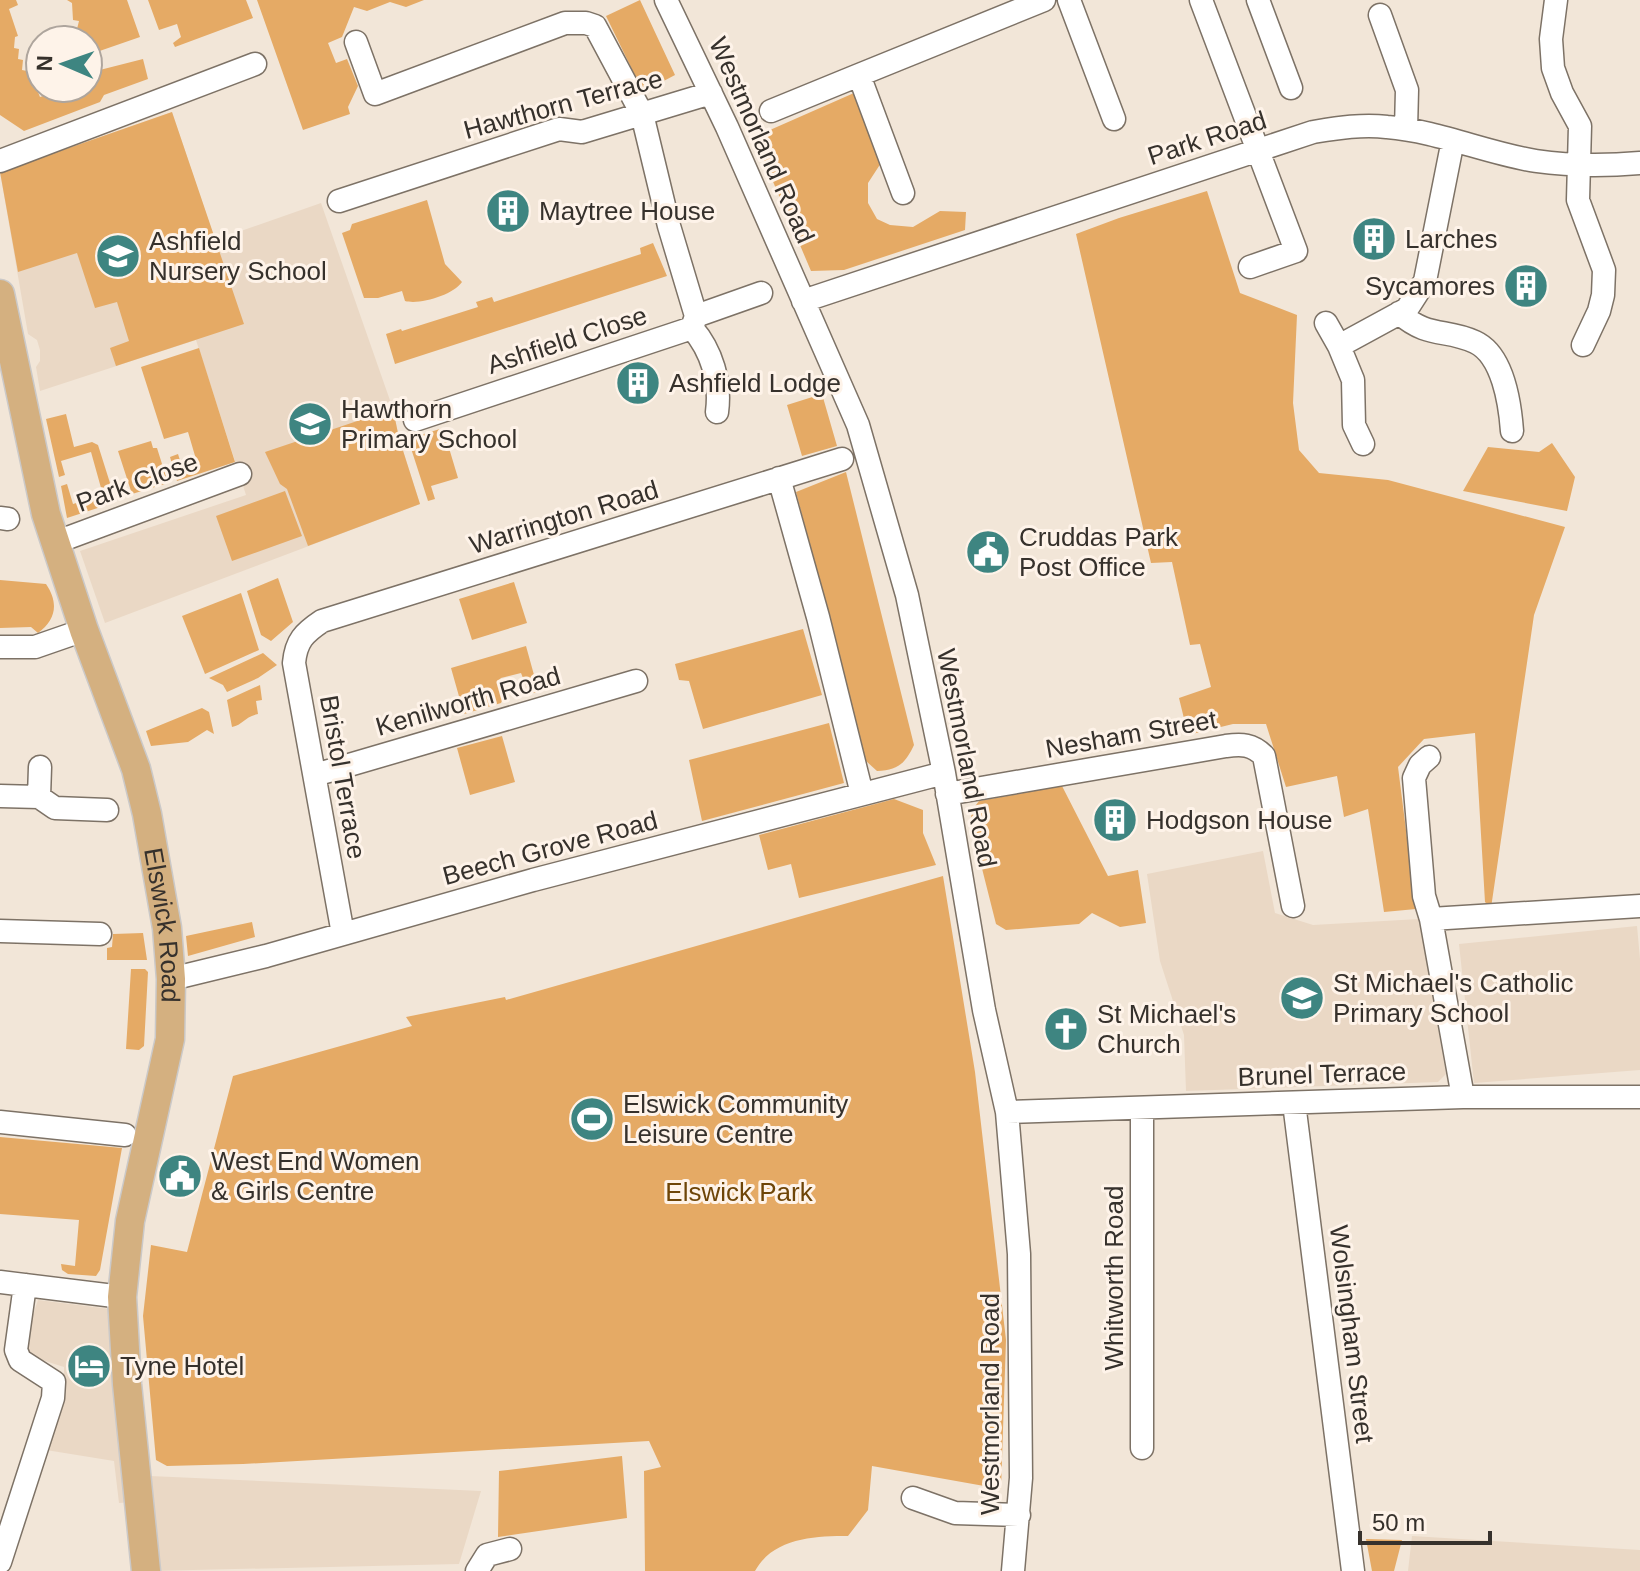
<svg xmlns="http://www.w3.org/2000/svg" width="1640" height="1571" font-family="Arial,sans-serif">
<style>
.built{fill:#ead8c5}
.green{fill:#e5aa65}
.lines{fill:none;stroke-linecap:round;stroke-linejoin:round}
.minor-casing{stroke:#7d7266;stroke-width:25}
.major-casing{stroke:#cbc9c8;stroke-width:31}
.minor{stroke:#fff;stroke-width:22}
.major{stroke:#d4b080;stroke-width:28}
.labels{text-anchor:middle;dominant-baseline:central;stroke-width:6;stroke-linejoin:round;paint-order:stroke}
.street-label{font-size:26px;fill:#36312c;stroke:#fef3e9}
.poi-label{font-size:26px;fill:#36312c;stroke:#fef3e9;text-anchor:start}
.park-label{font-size:26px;fill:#6e4507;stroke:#fef3e9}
</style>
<rect width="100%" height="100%" fill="#f2e6d8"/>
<path class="built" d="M172 112 215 240 321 203 393 409 399 438 420 504 105 623 80 551 246 495 196 340 40 391 36 367 40 361V350L37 340 28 334 0 172Z
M1263 851 1275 913 1313 925 1419 919 1446 1074 1438 1082 1186 1091 1184 1035 1160 961 1147 874Z
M1637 926 1640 959V1070L1474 1083 1459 944Z
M38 1300 110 1309 128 1475 481 1491 459 1564 151 1571 145 1501 119 1503 114 1461 46 1450 64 1389V1367L20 1353Z
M1412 1536 1640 1550V1571H1408Z"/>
<path class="green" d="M0 0H16L18 5 9 9 18 36 15 37 14 48 19 49 18 59 23 60 22 70 27 71 33 87H36L40 97 67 88H88V73L143 59 148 79 104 95 100 102 24 131 0 115Z
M67 0H127L140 37 88 55V40H81L77 29 79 21 73 20 72 3Z
M148 0H246L253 18 175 47 173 43 181 37 177 24 159 30Z
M257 0H424L406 7 390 2 367 11 354 7 342 37 328 43 336 63 347 59 358 86 348 107 350 114 303 130Z
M640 0 675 75 643 92 606 16Z
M854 93 881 163 868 183V203L877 219 890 225 913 227 940 211 966 212 965 230 844 270 811 271 754 137Z
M172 112 244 324 116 366 110 348 129 341 117 302 95 308 77 253 18 272 0 172Z
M1207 191 1240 293 1297 315 1293 403 1299 450 1319 473 1388 480 1565 527 1534 615 1491 908 1485 902 1475 733 1424 739 1398 767 1416 909 1384 912 1368 809 1344 817 1337 776 1286 787 1266 724H1233L1188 735 1179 698 1211 687 1200 644 1190 645 1172 562 1151 563 1076 234 1119 218Z
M427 200 445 264 462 282C453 295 420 305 405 301L402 291 378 298H364L342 233 350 230 352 224Z
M653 243 667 276 395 364 386 334 401 329 402 331 478 307 476 302 492 297 494 302 641 254 640 248Z
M199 348 235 462 177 481 170 457 178 454 183 470 198 466 188 432 164 439 141 367Z
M822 394 837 446 802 456 787 405Z
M393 409 399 438 420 504 308 546 287 489 280 484 265 452Z
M66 414 74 447 92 442 98 445 116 502 67 518 61 486 67 484 73 504 103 495 91 452 61 461 65 475 59 477 46 419Z
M443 428 458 478 431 486 435 499 428 501 408 439Z
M151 441 153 448H157L168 483 132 494 118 451Z
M1552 443 1575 477 1567 511 1463 491 1488 447 1539 452Z
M846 472 914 745C905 764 898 770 877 771L866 761 796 492Z
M285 491 302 536 232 561 216 516Z
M278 578 293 622 271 641 261 635 247 591Z
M0 580 46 584C59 603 56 620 38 633L31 627 0 628Z
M514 582 527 623 472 640 459 599Z
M241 593 259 650 205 674 182 616Z
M803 629 822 695 703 729 689 681 679 680 675 664Z
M526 646 539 693H529L521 673 501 678 499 680 504 696 501 703 464 714 451 668Z
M263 653 277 665 258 678 227 692 223 685 209 678Z
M260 685 262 700 256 701 258 714C244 717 243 725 232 727L227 700Z
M202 708 209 712 214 734 207 730 188 742 151 746 146 731Z
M829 723 844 783 702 821 689 760Z
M502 736 515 782 470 795 457 748Z
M1062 786 1108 876 1138 870 1146 923 1120 927 1092 913 1079 924 1006 930 996 924 970 821 973 809 979 801Z
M894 799 923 810V833L936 865 799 898 791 864 768 870 759 835Z
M943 876 975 1072 1006 1340 1001 1489 872 1466 868 1510 848 1536C814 1536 773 1538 755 1571H645L644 1471 661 1467 649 1441 243 1464 167 1466 156 1460 143 1316 151 1245 187 1252 233 1076 412 1026 406 1017 505 997 506 1000Z
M252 922 255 937 188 956 186 936Z
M143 933 147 960H107V948L112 947 113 934Z
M131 969H145L148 972 144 1046 139 1050 126 1049Z
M0 1137 122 1148 100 1270 96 1276 68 1274 62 1270 61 1264 75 1266 79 1220 0 1214Z
M622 1456 627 1518 498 1537 499 1471Z
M1366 1539 1402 1540 1394 1571H1372Z"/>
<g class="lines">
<g class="minor-casing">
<path id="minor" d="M666 0 727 127 858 425 907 595 944 773 984 1010 1007 1112 1019 1254 1021 1478 1013 1571
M1069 0 1114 119
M1201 0 1296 251 1250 267
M1258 0 1291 88
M1556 0 1551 39 1553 68 1562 93 1580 126 1578 200 1604 270 1603 295 1599 311 1583 345
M1380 15 1407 90 1406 129
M356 42 375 94 565 23H586L595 26 642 114 669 226 696 316 692 328C712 351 721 382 717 412
M771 111 859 75
M0 161 255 64
M903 193 859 75 1044 0
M339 201 559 129 582 132 711 93
M803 301 1313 132C1338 128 1362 124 1387 127 1438 131 1486 153 1536 161 1571 166 1605 166 1640 163
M1399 313C1429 339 1445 328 1475 342 1503 355 1510 404 1512 431
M696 316 761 293
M1326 323 1339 346
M415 420 692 328
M1363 444 1354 425 1353 380 1339 346 1407 309 1425 281 1453 140
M779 478 818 617 862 794
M0 518 8 519
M54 543 240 474
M0 647H35L84 630
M1429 757 1420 765 1414 778 1424 896 1431 919
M315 775 636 681
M947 794 1226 746C1242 744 1252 744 1264 756L1293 906
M0 796 39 797 55 808 107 810
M39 797 40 767
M0 931 100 934
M343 934 294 663C296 641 304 633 322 621L842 459
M171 979 266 956 533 880 944 773
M1463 1097 1431 919 1640 906
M1294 1103 1353 1571
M1142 1108V1448
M1007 1112 1463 1097H1640
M0 1122 125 1135
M0 1282 122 1297
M913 1498 955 1513 1019 1515
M0 1562 53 1398 54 1382 20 1360 16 1350 25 1285
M477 1571 487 1555 510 1549"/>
</g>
<g class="major-casing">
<g id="major">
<path id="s1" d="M0 294 46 514 84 630 136 769 147 814 167 928 171 979 170 1039 130 1221 122 1297 127 1384 146 1571"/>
</g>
</g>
<use href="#minor" class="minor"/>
<use href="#major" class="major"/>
</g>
<defs>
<g id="building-disc" transform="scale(2.3)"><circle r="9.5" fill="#3e8581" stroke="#fef3e9"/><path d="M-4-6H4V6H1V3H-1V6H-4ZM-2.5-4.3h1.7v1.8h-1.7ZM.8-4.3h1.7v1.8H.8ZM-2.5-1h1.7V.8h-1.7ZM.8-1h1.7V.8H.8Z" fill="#fff"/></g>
<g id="school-disc" transform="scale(2.3)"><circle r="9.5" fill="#3e8581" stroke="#fef3e9"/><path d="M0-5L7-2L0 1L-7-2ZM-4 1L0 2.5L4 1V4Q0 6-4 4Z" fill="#fff"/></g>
<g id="civic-disc" transform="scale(2.3)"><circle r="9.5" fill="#3e8581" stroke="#fef3e9"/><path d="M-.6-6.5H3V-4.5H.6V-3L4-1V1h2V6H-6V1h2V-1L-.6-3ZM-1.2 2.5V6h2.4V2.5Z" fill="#fff"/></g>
<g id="church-disc" transform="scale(2.3)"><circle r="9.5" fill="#3e8581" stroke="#fef3e9"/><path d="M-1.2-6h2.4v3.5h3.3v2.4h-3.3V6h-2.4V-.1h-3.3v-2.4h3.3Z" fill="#fff"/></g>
<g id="stadium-disc" transform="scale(2.3)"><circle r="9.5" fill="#3e8581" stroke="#fef3e9"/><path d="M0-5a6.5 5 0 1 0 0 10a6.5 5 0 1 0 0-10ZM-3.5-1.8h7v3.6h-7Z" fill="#fff"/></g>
<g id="hotel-disc" transform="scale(2.3)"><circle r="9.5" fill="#3e8581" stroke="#fef3e9"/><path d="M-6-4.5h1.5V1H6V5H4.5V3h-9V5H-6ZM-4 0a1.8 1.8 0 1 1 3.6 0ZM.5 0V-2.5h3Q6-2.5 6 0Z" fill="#fff"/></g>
</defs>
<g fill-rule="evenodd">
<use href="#building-disc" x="508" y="211"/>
<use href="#building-disc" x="1374" y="239"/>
<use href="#school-disc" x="118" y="256"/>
<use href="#building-disc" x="1526" y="286"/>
<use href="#building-disc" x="638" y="383"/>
<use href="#school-disc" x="310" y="424"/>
<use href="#civic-disc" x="988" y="552"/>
<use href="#building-disc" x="1115" y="820"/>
<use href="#school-disc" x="1302" y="998"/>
<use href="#church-disc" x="1066" y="1029"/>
<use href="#stadium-disc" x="592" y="1119"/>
<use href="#civic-disc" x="180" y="1176"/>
<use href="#hotel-disc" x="89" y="1366"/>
</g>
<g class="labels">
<g class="street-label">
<text transform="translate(563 104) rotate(-15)">Hawthorn Terrace</text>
<text transform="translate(1207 138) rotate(-18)">Park Road</text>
<text transform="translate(762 140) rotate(66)">Westmorland Road</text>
<text transform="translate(567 340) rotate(-18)">Ashfield Close</text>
<text transform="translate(137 482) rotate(-20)">Park Close</text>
<text transform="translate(564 517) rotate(-17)">Warrington Road</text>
<text transform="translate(468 701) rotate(-16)">Kenilworth Road</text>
<text transform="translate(1131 734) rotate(-10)">Nesham Street</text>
<text transform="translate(967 758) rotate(79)">Westmorland Road</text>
<text transform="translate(343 777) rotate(80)">Bristol Terrace</text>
<text transform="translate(550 848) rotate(-15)">Beech Grove Road</text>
<text stroke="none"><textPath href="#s1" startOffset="654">Elswick Road</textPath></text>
<text transform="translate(1322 1074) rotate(-2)">Brunel Terrace</text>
<text transform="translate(1114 1278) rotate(-90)">Whitworth Road</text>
<text transform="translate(1352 1334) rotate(83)">Wolsingham Street</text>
<text transform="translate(990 1404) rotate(-90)">Westmorland Road</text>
</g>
<g class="poi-label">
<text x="539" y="211">Maytree House</text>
<text x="1405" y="239">Larches</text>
<text x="149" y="241">Ashfield<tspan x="149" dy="30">Nursery School</tspan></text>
<text x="1495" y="286" text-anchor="end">Sycamores</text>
<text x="669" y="383">Ashfield Lodge</text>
<text x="341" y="409">Hawthorn<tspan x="341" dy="30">Primary School</tspan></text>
<text x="1019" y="537">Cruddas Park<tspan x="1019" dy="30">Post Office</tspan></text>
<text x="1146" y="820">Hodgson House</text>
<text x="1333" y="983">St Michael's Catholic<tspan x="1333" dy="30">Primary School</tspan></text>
<text x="1097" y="1014">St Michael's<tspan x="1097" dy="30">Church</tspan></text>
<text x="623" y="1104">Elswick Community<tspan x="623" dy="30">Leisure Centre</tspan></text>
<text x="211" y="1161">West End Women<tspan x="211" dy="30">&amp; Girls Centre</tspan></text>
<text x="120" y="1366">Tyne Hotel</text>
</g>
<g class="park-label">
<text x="739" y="1192">Elswick Park</text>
</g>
</g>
<g transform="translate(64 64) rotate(272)"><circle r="38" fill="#fef3e9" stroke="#aea59d" stroke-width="2"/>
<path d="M0-6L14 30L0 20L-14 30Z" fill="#3e8581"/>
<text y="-12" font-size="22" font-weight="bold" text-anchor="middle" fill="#36312c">N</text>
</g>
<path d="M1360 1531v12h130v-12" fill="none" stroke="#36312c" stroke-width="4"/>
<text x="1372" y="1531" font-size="24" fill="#36312c" stroke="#fef3e9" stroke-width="6" paint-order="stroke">50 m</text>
</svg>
